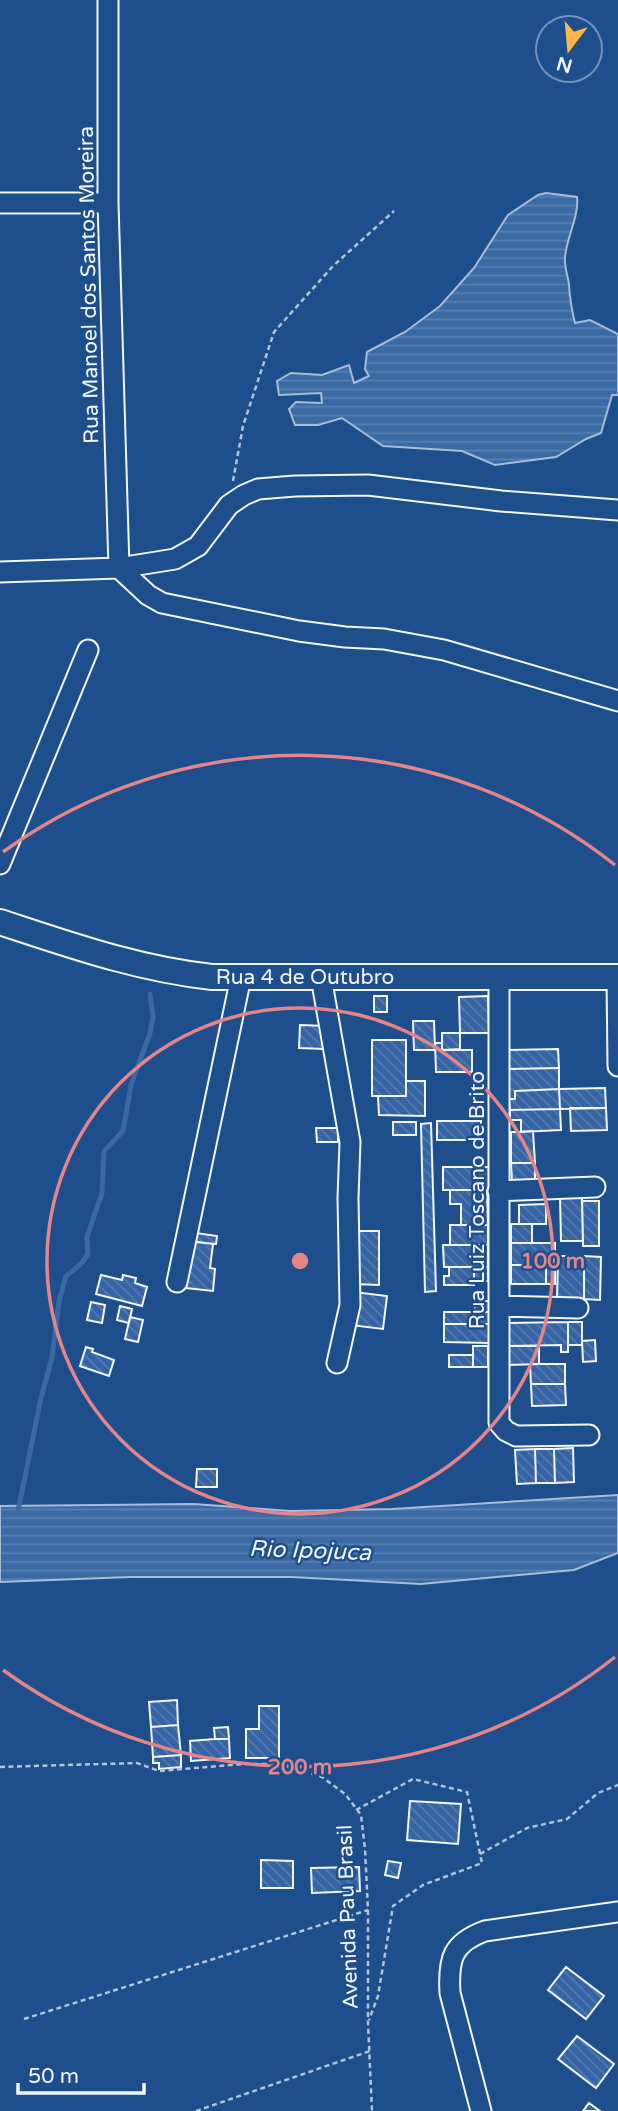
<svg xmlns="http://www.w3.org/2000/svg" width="618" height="2111" font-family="'Varela Round',sans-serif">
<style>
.water{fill:url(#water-rules);stroke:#a8bbd7;stroke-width:2}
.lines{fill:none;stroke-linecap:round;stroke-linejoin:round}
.stream{stroke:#3b69a3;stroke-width:5}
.building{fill:url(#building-back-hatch);stroke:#f2f6ff;stroke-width:2}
.minor-casing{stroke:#f2f6ff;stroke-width:23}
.major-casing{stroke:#f2f6ff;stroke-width:28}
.path{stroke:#b3c4dc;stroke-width:2.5;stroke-dasharray:5 3.5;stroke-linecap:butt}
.minor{stroke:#1f4e8c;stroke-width:19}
.major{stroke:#1f4e8c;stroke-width:24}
.ring{fill:none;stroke:#e38589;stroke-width:3.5}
.labels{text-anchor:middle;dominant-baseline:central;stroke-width:5;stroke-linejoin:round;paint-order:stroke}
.street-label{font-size:21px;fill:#f2f6ff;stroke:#1f4e8c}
.water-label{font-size:23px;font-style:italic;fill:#f2f6ff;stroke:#1f4e8c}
.centre{fill:#e38589;stroke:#1f4e8c;stroke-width:3.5}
.ring-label{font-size:21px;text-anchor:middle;font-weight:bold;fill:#e38589;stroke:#1f4e8c;stroke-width:5;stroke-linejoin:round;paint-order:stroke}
</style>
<defs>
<pattern id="water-rules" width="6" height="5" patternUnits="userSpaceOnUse" patternTransform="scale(1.75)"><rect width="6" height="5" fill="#3b69a3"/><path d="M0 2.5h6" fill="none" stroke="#587fb1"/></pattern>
<pattern id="building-back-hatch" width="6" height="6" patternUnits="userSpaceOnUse" patternTransform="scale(1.75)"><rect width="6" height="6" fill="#3563a3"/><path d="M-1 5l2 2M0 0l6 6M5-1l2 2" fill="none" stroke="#537ab1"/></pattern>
</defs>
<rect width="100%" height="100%" fill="#1f4e8c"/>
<path class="water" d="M546 193 577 197C579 217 567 236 565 257 564 266 568 276 569 285 570 300 571 308 575 323L590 320 618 334V395H612L601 433 586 439 556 457 495 465 462 451 383 446 342 418 318 425H295L289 409 296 402 322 403 321 393 279 395 277 381 291 373 322 375 349 365 354 383 369 376 365 369 367 352 405 332 440 306 474 268 508 215 538 195Z
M618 1495V1553L574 1570 421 1584 292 1577H130L0 1582V1506L194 1504 290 1511 392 1509Z"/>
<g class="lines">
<path class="stream" d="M18 1511 41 1398 52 1358 59 1301 66 1276 81 1264 88 1254 87 1237 102 1193 104 1151 123 1131 131 1085 150 1033 153 1017 150 994"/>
</g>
<path class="building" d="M374 996H387V1012H374Z
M488 996 489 1033H460L459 997Z
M413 1021H434L435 1050H414Z
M300 1025 326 1026 325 1049 299 1048Z
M442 1033H460V1049L442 1050Z
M372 1040H406V1096H372Z
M435 1043H442V1050H472V1072H436Z
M558 1049 559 1068 509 1069 508 1050Z
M559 1068V1089L515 1091V1099H509V1069Z
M406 1081H425V1116L379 1115 378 1096H406Z
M605 1088 606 1108 560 1109 559 1089Z
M559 1089 560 1109 510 1110 509 1099H515V1091Z
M570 1108H606L607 1130 571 1131Z
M560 1109 561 1130 521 1132V1120H510V1110Z
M437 1121H481V1140H437Z
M393 1122H416V1135H393Z
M431 1123 436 1291 425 1292 421 1124Z
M316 1128H338V1142H317Z
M533 1131 535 1163H511V1132Z
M511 1163H535V1180L512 1181Z
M443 1167H489L490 1190H443Z
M450 1190H487L488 1225H461V1204H450Z
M560 1197H582L583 1241H561Z
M582 1201H599V1246H583Z
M546 1204V1224H519V1205Z
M511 1224H532V1243H511Z
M450 1225H488V1245H450Z
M353 1231H379V1285L353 1284Z
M196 1233 217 1236 216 1244 195 1242Z
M192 1241 213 1244 210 1268 215 1269 213 1291 186 1288Z
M511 1243H555V1265H511Z
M443 1245H488V1267H444Z
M558 1256H584V1299H557Z
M584 1256 601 1257 600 1300 584 1299Z
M511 1265H546V1284H511Z
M546 1265H555V1284H546Z
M449 1267H474V1285H444V1276H449Z
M474 1267H488V1281H474Z
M101 1275 122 1280 123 1275 136 1278 135 1283 147 1287 142 1306 96 1294Z
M354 1292 387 1296 383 1329 350 1325Z
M475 1301H490L489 1312H475Z
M91 1302 105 1305 102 1323 87 1320Z
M120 1306 132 1309 129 1323 117 1320Z
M444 1312H489V1324H444Z
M130 1317 143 1320 138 1342 125 1339Z
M568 1322H582V1345H568Z
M568 1322V1352H561V1345L509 1346 508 1323Z
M444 1324H489V1343L444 1342Z
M595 1340 596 1361 583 1362 582 1341Z
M473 1346H488V1367H473Z
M509 1346H539V1364L509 1365Z
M86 1347 93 1349 92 1352 114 1360 109 1376 80 1366Z
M449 1355H473V1367H449Z
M530 1364H565V1384H531Z
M531 1384H565L566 1405 532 1406Z
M573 1448 574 1482 555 1483 554 1449Z
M535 1449H554L555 1483H536Z
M535 1449 536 1483 517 1484 515 1450Z
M197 1469H217V1487H196Z
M177 1700 178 1725 151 1727 149 1702Z
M259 1706H279V1758H246V1729H259Z
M178 1725 181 1755 153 1757 151 1727Z
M228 1727 229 1739H215L214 1728Z
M215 1739H229L230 1758 191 1761 190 1741Z
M181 1755V1767L159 1769V1763H153V1757Z
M410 1801 461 1804 458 1844 407 1840Z
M261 1860 293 1861V1888H261Z
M388 1861 401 1863 398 1878 385 1875Z
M359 1867 360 1891 312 1893 311 1868Z
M566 1967 604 1996 586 2019 548 1990Z
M577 2036 614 2064 596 2088 558 2059Z
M589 2103 600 2111H583Z"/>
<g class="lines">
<g class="minor-casing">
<path id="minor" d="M108 0V203L119 568
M0 203H108
M119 568 148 595 162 603 299 631 345 637 384 639 444 650 618 701
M0 572 119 568 175 559 198 546 229 505 244 495 258 489 295 486 368 485 501 501 618 510
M0 864 88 650
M321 977 350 1142 348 1198 350 1305 337 1363
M499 977V1423L506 1431 516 1436 589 1435
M617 977 618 1066
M498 1191 595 1187
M177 1282 241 977
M501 1306 578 1308
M481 2111 450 1993C448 1959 452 1943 485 1931L618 1912"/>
</g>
<g class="major-casing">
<path id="major" d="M0 922C70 945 138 969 212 977H618"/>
</g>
<path class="path" d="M233 481 243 426 274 332 333 266 394 211
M0 1767 137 1763 159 1771 243 1764H281L322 1777 345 1794 361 1815 365 1849 368 1910V2023L372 2111
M356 1810 413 1779 467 1792 482 1863 423 1885 393 1906 378 1996 369 2020
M480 1854 527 1828 567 1819 598 1793 618 1785
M24 2019 368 1910
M196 2111 370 2051"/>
<use href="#minor" class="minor"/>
<use href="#major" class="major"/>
</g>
<g class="ring">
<circle cx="300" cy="1261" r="253"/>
<path d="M615 1657A506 506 0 0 1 3 1670M3 852A506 506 0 0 1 615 865"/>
</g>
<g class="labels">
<g class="street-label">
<text transform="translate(89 285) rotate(-91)">Rua Manoel dos Santos Moreira</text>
<text x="305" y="977">Rua 4 de Outubro</text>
<text transform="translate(477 1200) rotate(-90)">Rua Luiz Toscano de Brito</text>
<text transform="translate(348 1917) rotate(-92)">Avenida Pau Brasil</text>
</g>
<g class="water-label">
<text transform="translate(310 1551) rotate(2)">Rio Ipojuca</text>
</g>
</g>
<circle cx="300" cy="1261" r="10" class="centre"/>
<g class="ring-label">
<text x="553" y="1268">100 m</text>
<text x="300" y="1774">200 m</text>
</g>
<g transform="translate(569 49) rotate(196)"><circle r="33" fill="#1f4e8c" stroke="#7391ba" stroke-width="2"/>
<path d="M0-5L12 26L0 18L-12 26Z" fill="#ffb74d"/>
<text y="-10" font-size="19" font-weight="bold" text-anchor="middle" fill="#f2f6ff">N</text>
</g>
<path d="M18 2083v10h126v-10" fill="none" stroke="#f2f6ff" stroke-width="3.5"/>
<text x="28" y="2083" font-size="21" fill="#f2f6ff" stroke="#1f4e8c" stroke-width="5" paint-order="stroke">50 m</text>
</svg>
